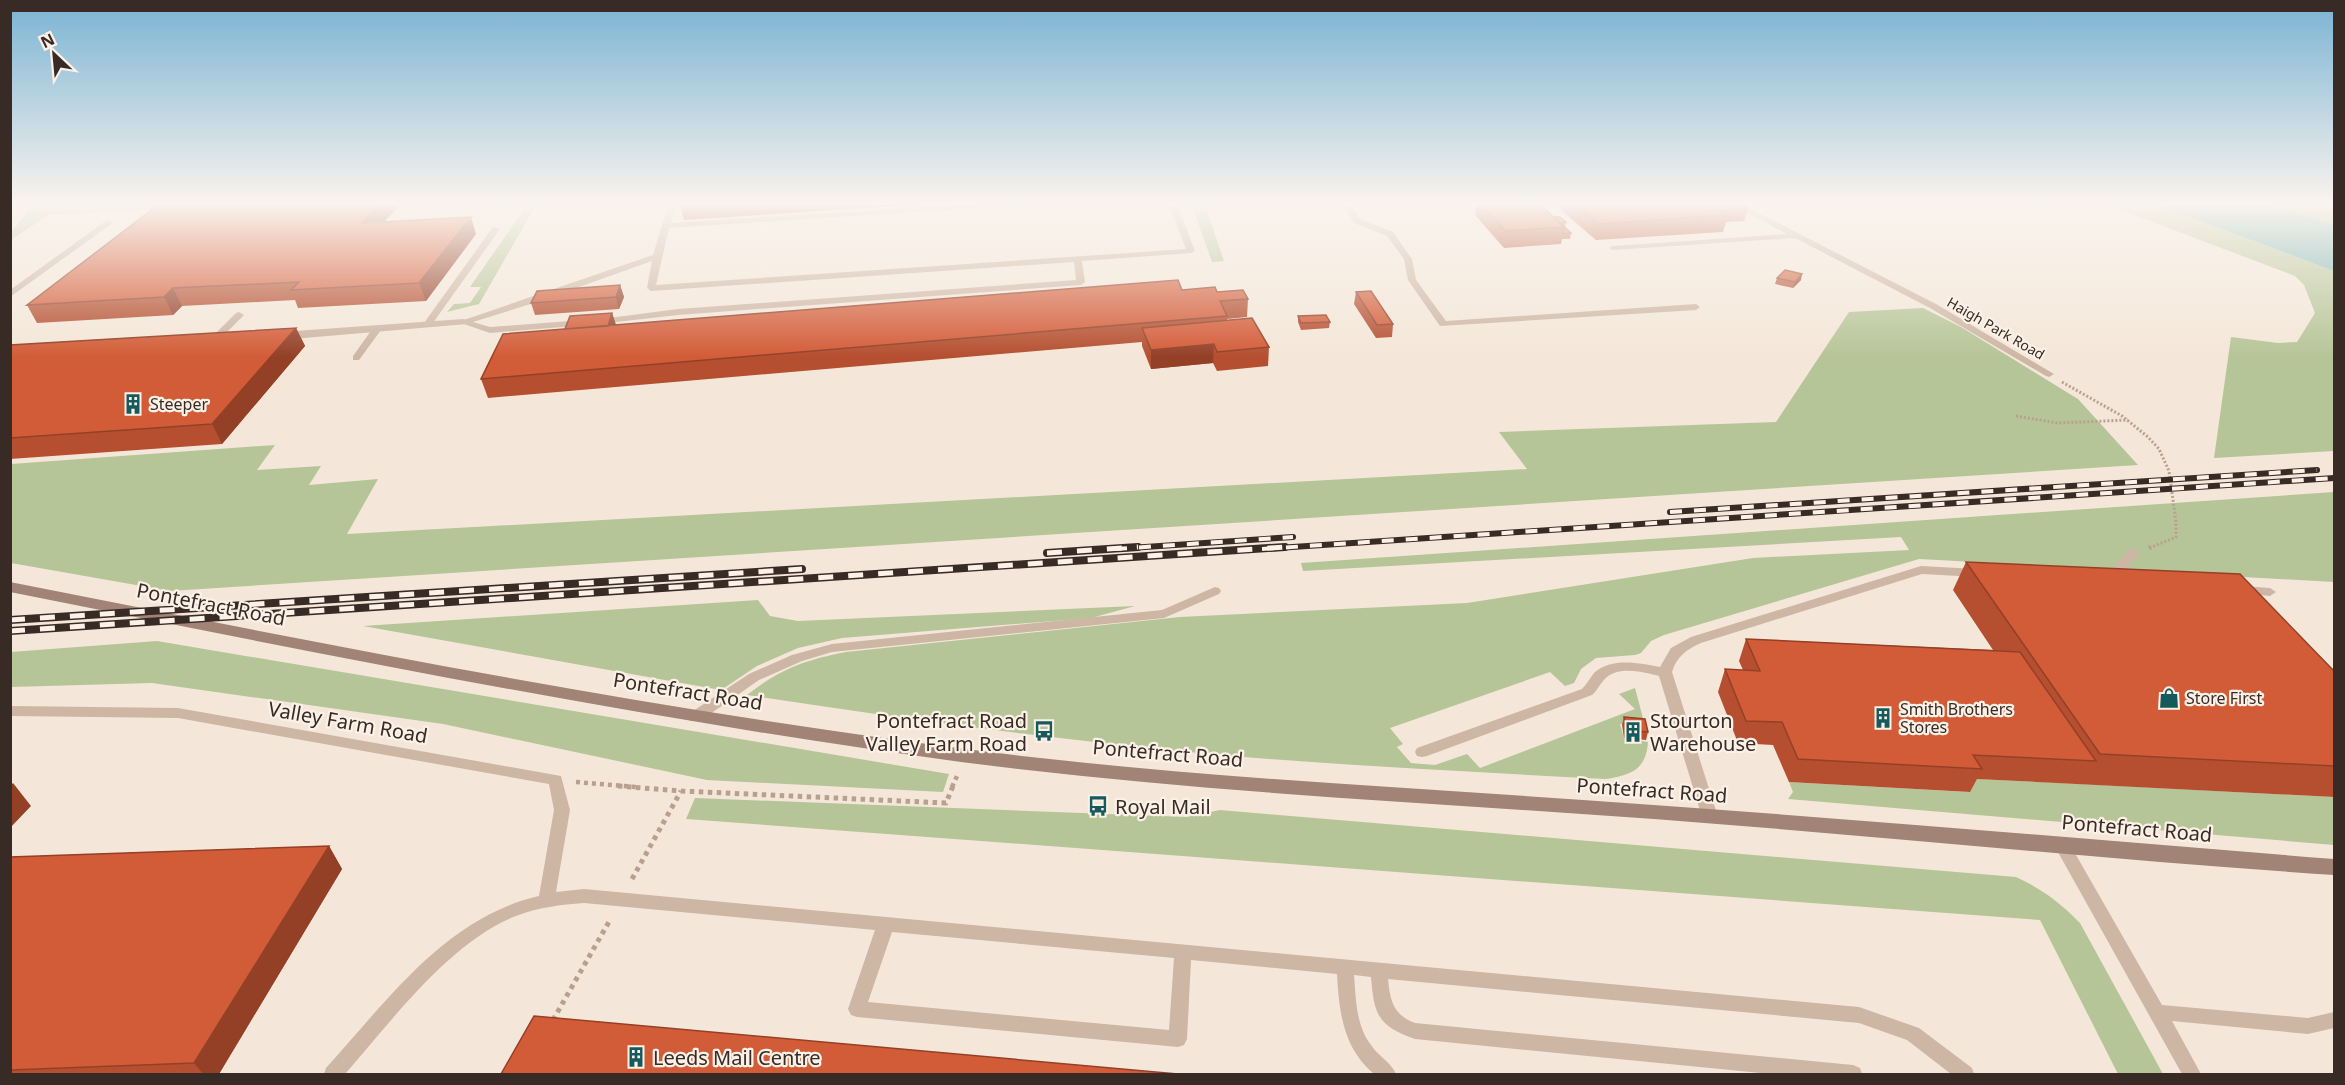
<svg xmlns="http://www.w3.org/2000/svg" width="2345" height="1085" font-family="'Noto Sans',sans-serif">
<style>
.green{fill:#b6c597}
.water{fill:#75b2b4}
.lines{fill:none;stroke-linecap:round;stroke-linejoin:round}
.path-far2{stroke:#b9a08e;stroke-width:3;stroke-dasharray:2 2;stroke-linecap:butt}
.path-far1{stroke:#b9a08e;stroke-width:4.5;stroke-dasharray:4 4;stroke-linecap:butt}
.path{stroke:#b9a08e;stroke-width:5;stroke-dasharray:4.5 4.5;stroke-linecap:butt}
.service{fill:#cdb6a4;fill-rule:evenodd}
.minor{fill:#cdb6a4;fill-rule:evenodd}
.secondary{fill:#a18475;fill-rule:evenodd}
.rail-far1-casing{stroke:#382b26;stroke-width:6}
.rail-casing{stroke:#382b26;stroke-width:8}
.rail-far1{stroke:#fbf1e6;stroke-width:4;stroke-dasharray:12;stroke-linecap:butt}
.rail{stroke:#fbf1e6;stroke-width:5;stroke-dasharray:15;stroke-linecap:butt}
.wall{fill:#b54f30}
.shaded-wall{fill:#944027}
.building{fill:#d35c38;stroke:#944027;stroke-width:1.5}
.labels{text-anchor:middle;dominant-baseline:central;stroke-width:4.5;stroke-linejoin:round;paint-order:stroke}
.far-street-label{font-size:14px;fill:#382b26;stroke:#fbf1e6}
.poi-label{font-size:16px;fill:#382b26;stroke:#fbf1e6;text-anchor:start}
.near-street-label{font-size:20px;fill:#382b26;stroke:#fbf1e6}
.near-poi-label{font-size:20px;fill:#382b26;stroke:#fbf1e6;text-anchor:start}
</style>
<rect width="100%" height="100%" fill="#f4e7d9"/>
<path class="green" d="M28 205H263L48 215 11 240V232L28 212Z
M527 205H536L479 304 447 312 454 304 470 303 481 287H470Z
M1192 205H1205L1224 261 1212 262Z
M2108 205H2157L2334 271V451L2214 458 2231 337 2278 343 2297 342 2315 313 2304 285 2295 276Z
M2266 205H2334V224Z
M1923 308 1961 327 2078 399 2138 465 170 591 11 563V464L275 445 257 470 321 466 309 485 378 479 347 534 1527 469 1499 432 1776 422 1849 312Z
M2334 492V582L1919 559 1664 635 1651 641 1641 653 1635 655 1596 658 1581 669 1574 683 1565 686 1550 672 1390 728 1403 744 1397 747 1411 763 1435 765 1467 754 1480 768 1635 709 1619 694 1635 688 1645 726 1620 724 1624 738 1648 742C1646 770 1631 775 1606 779 1441 770 1276 763 1112 744 990 731 868 713 747 695 780 669 805 660 846 652L1180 617 1467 603 1753 558 1909 550 1901 537 1303 571 1301 563Z
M758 600 770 616 798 621 1135 606 1091 618 842 638 798 648 757 666 721 690 363 626Z
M157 641 949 774 943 792 707 780 443 724 152 683 11 687V652Z
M1962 778 2334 797V845L1788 799 1793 792 1789 782 1969 792Z
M695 798 1187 817 1220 810 2016 877C2042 889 2061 903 2080 923L2163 1074H2118L2040 920 686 819Z"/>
<path class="water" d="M2157 205H2266L2334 224V271Z"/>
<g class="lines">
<path class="path-far2" d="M2329 205 2334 206
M10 208 25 205
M2062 382 2122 416 2148 437 2159 449 2169 471 2176 522V537L2149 548
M2016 416 2057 423 2128 420"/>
<path class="path-far1" d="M2149 548 2151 547
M576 782 636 787
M952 787 957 776"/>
<path class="path" d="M618 786 681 791 946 803 953 786
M632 879 681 791
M553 1020 610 920"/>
<path class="service" d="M668 205H676L671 223 953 205H994L990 207 669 228 656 285 1186 249 1169 205H1177L1195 251 1191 253 1082 261 1085 282 1081 285 678 315 598 324 596 322 601 319 678 309 1076 280 1074 262 651 291 647 288 652 261 537 302 473 322 490 327 583 320 588 323 586 325 490 333 458 322 653 255Z
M1343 205H1351L1360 219 1393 232 1412 259 1416 280 1446 321 1696 304 1700 307 1696 310 1440 326 1408 280 1404 259 1387 236 1354 223Z
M1733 205H1743L1936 304 2054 374 2049 377 2046 376 1930 308 1795 238 1613 250 1609 248 1613 246 1787 234Z
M107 220 114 222 10 297V290Z
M493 227 500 229 430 327H424V323Z
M239 312 244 315 218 341H212V337L236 313Z
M376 327 381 330 359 360H353V356L373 328Z
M2133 549 2137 550 2139 553 2137 556 2113 582H2105L2103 579 2105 576 2129 550Z
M1921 566 1977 569 1983 573 1977 577 1922 574 1701 643C1686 650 1677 656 1672 672L1718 817 1715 821 1710 823 1705 821 1702 817 1659 676C1642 672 1617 665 1604 680 1599 685 1597 691 1592 695L1427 756 1422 757 1417 756 1415 752 1417 748 1582 689C1587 684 1590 678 1594 673 1611 657 1640 663 1660 667L1671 648 1691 637Z
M2243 586 2270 588 2276 592 2270 596 2239 593 2237 590 2239 587Z
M1215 587 1219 588 1221 591 1219 594 1164 618 832 652 802 661 759 680 700 721H690L688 717 690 713 749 674 792 655 832 644 1162 610Z
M10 706 178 708 561 776 570 810 556 892 584 889 1859 1007 1919 1028 1972 1068 1974 1074H1951L1907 1040 1859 1023 1388 979C1390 1000 1393 1015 1415 1023L1853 1065 1860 1068 1862 1074H1771L1415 1039C1378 1026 1374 1015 1371 977L1354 975C1356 999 1356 1026 1371 1045 1378 1056 1391 1062 1396 1074H1374C1343 1048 1339 1012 1337 974L1191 960 1187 1039 1184 1045 1178 1047 857 1017 851 1015 848 1009 875 930 584 903C561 905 538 907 516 916 449 942 391 1022 345 1074H324L326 1068C387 1001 446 917 539 896L554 810 549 784 178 718 10 716ZM892 932 1174 958 1169 1030 868 1002Z
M2062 839 2068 841 2162 1005 2308 1018 2334 1012V1028L2308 1034 2172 1021 2201 1074H2182L2054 845 2056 841Z"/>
<path class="minor" d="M463 319 467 320V324L281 340 275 336 281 332Z"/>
<path class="secondary" d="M10 582C349 649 688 717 1031 757 1215 778 1399 787 1583 800 1833 817 2084 839 2334 859V875C2107 860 1881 836 1654 819 1423 802 1191 792 961 762 642 719 326 655 10 592Z"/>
<g class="rail-far1-casing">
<path id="rail-far1" d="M1670 512 2317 470
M1115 549 1293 537
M1262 549 2334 478"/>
</g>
<g class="rail-casing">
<path id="rail" d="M1047 553 1138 547
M10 620 802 569
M10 631 1285 547"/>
</g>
<use href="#rail-far1" class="rail-far1"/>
<use href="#rail" class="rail"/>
</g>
<path class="wall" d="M680 205H910L684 220Z
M1476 205H1541L1554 217 1566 222 1565 227 1571 233 1570 239H1562L1561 244 1504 248 1475 215Z
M1562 205H1749L1744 221 1726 222 1723 232 1596 240 1561 210Z
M384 222 476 234 426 301 298 308 295 300 182 306 173 315 37 323 27 305Z
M1777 278 1801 280 1793 288 1775 284Z
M620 285 624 297 619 309 535 315 531 303Z
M1182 290 1217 292 1248 299 1247 317 1227 319V320L1269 347 1268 366 1217 371 1213 363 1151 369 1142 346V342L488 398 481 379 612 313 616 325Z
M1356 292 1393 324 1392 337 1376 338 1354 304Z
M1298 316 1330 322 1329 328 1301 330 1298 322Z
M296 328 305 346 222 444 10 459V345Z
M1966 562 2334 671V797L1977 779 1970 792 1789 782 1773 745 1738 743 1718 692 1725 669 1743 670 1739 661 1746 639 1993 650 1953 590Z
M1624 717 1648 732 1646 740 1624 738 1622 725Z
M329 846 342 869 219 1074H10V857Z"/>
<path class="shaded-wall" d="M378 205H400L368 239 362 223Z
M471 217 476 234 426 301 419 283Z
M1802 274 1801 280 1793 288 1795 282Z
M620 285 624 297 619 309 616 297Z
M173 288 182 306 173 315 164 297Z
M612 313 616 325 605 332Z
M296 328 305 346 222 444 212 424Z
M1214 344 1213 363 1151 369V350Z
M13 783 31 806 10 828V786Z
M329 846 342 869 219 1074H203L194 1063Z"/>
<path class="building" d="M158 205H378L362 223 471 217 419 283 291 290 299 282 173 288 164 297 27 305Z
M1482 205H1541L1564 227 1506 231Z
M1577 205H1740L1716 207 1727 215 1599 224Z
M1554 217H1560L1566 222 1560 223 1571 233 1563 234 1564 227Z
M1785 270 1802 274 1795 282 1777 278Z
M1178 280 1182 290 1215 287 1217 292 1243 290 1248 299 1220 301 1227 316 481 379 503 334Z
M620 285 616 297 531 303 537 291Z
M1371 291 1393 324 1377 325 1356 292Z
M612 313 608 326 565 329 570 316Z
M1326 315 1330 322 1301 323 1298 316Z
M1252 318 1269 347 1217 352 1214 344 1151 350 1142 328Z
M296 328 212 424 10 438V345Z
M1966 562 2240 574 2334 671V766L2100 754Z
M1746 639 2020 652 2096 761 1973 755 1982 769 1798 759 1782 722 1746 721 1725 669 1760 671Z
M1624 717 1645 719 1648 732 1626 730Z
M329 846 194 1063 10 1070V857Z
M534 1016 1178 1074H501Z"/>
<linearGradient id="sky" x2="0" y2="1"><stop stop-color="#7ab3d3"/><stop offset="0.57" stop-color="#faf4ee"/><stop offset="1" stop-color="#faf4ee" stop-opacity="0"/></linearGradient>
<rect width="2345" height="357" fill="url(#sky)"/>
<defs>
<g id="building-bare" transform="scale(1.62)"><path d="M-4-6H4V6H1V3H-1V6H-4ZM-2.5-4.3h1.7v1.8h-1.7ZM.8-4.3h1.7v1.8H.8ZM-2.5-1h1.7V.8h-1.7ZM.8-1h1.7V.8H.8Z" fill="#175a5e" stroke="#fbf1e6" stroke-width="2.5" paint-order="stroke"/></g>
<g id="shop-bare" transform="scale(1.62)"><path d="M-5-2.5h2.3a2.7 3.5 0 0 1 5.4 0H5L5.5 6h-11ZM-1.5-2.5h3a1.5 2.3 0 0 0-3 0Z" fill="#175a5e" stroke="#fbf1e6" stroke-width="2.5" paint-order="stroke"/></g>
<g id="bus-bare" transform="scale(1.62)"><path d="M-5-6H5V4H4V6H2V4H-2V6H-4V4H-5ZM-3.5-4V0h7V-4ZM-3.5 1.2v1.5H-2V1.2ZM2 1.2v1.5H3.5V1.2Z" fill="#175a5e" stroke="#fbf1e6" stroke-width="2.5" paint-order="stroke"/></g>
</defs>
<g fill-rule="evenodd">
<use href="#building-bare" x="133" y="404"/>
<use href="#shop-bare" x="2169" y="698"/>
<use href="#building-bare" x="1883" y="718"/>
<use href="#bus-bare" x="1044" y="731"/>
<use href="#building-bare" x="1633" y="732"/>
<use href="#bus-bare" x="1098" y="806"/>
<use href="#building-bare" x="636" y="1057"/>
</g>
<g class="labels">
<g class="far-street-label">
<text transform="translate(1996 328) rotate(30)">Haigh Park Road</text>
</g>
<g class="poi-label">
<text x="150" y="404">Steeper</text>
<text x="2186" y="698">Store First</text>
<text x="1900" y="709">Smith Brothers<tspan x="1900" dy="18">Stores</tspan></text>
</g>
<g class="near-street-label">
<text transform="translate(211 604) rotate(11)">Pontefract Road</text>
<text transform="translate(688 691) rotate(9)">Pontefract Road</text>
<text transform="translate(348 722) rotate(10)">Valley Farm Road</text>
<text transform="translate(1168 753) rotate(5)">Pontefract Road</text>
<text transform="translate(1652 790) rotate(4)">Pontefract Road</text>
<text transform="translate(2137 828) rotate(5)">Pontefract Road</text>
</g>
<g class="near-poi-label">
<text x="1027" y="720" text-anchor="end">Pontefract Road<tspan x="1027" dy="23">Valley Farm Road</tspan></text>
<text x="1650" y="720">Stourton<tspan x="1650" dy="23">Warehouse</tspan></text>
<text x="1115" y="806">Royal Mail</text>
<text x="653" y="1057">Leeds Mail Centre</text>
</g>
</g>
<rect width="2345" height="1085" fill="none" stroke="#382b26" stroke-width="24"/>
<g transform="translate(54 54) rotate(334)" stroke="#fbf1e6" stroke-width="4.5" paint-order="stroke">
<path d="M0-4.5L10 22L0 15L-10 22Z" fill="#382b26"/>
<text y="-9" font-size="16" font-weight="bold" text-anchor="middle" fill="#382b26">N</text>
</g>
</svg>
